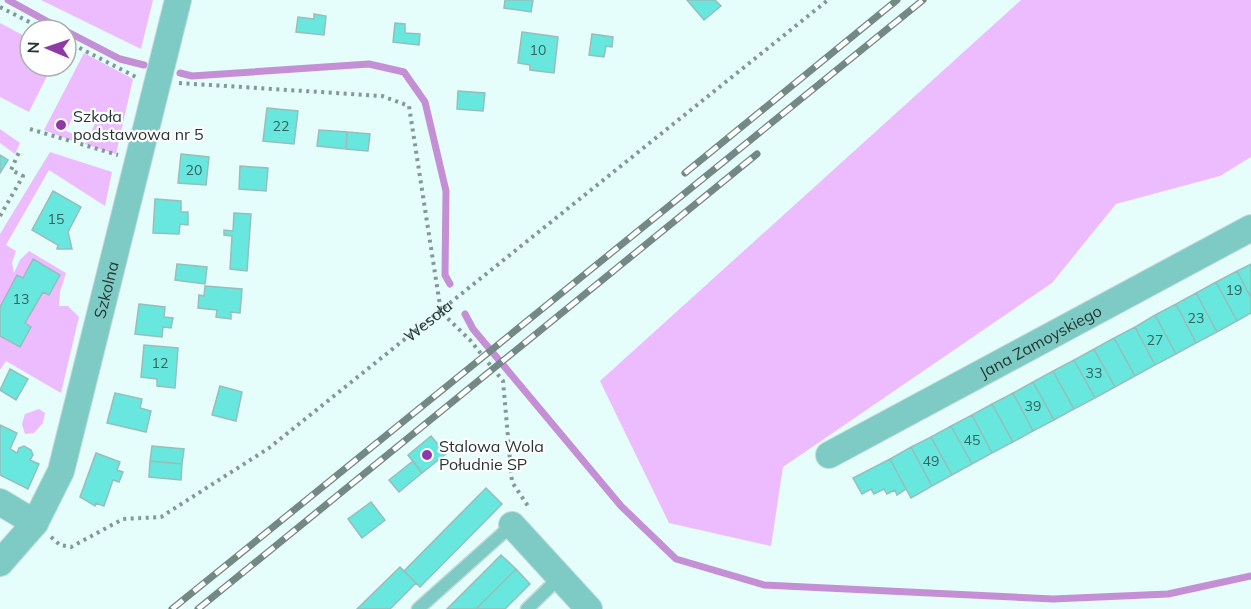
<svg xmlns="http://www.w3.org/2000/svg" width="1251" height="609" font-family="Mulish,sans-serif">
<style>
.green{fill:#edbcfe}
.lines{fill:none;stroke-linecap:round;stroke-linejoin:round}
.stream{stroke:#c48fd5;stroke-width:7}
.building{fill:#68e7de;stroke:#97beba;stroke-width:1.5}
.lane-casing{stroke:#c3d9d7;stroke-width:15}
.street-casing{stroke:#c3d9d7;stroke-width:28}
.path{stroke:#849896;stroke-width:4;stroke-dasharray:3 4.5;stroke-linecap:butt}
.lane{stroke:#7dcbc4;stroke-width:12}
.street{stroke:#7dcbc4;stroke-width:26}
.rail-casing{stroke:#748886;stroke-width:7}
.rail{stroke:#fff;stroke-width:4.5;stroke-dasharray:14;stroke-linecap:butt}
.poi-dot{fill:#8e39a7;stroke:#fff;stroke-width:2}
.labels{text-anchor:middle;dominant-baseline:central;stroke-width:4.5;stroke-linejoin:round;paint-order:stroke}
.number-label{font-size:14px;fill:#36625f}
.poi-label{font-size:16px;fill:#263635;stroke:#fff;text-anchor:start}
.street-label{font-size:16px;fill:#263635;stroke:#fff}
</style>
<rect width="100%" height="100%" fill="#e5fdfb"/>
<path class="green" d="M41 0H153L141 49Z
M1021 0H1251V157L1220 176 1116 204 1052 283 783 467 771 546 669 523 600 381Z
M0 23 30 39V66H52L29 112 0 97Z
M84 53 133 79 116 154 85 144 97 120 77 108 66 131 80 137 78 143 44 130Z
M0 129 20 143 15 154 0 143Z
M50 152 112 172 105 206 49 170 6 245 16 251 12 263 14 273 20 260 29 251 66 273 60 292 59 306H68L79 317 61 393 6 361 0 370V234Z
M39 409 45 413 43 423 34 433 25 434 22 424 25 414Z"/>
<g class="lines">
<path class="stream" d="M8 0 63 30
M66 31 120 59 144 65
M180 73 192 76 369 64 404 72 425 102 446 191 445 275 450 284
M465 314 473 329 621 506 676 559 764 585 1053 599 1168 594 1251 576"/>
</g>
<path class="building" d="M505 0H533L531 12 504 8Z
M687 0H715L721 6 704 20Z
M314 14 326 16 324 35 296 32 298 17 314 19Z
M395 23 405 24V33L420 34 419 45 393 42Z
M522 32 558 37 554 73 530 70V65L518 63Z
M592 34 613 37 612 47 606 46 604 57 589 55Z
M458 91 485 93 483 111 457 109Z
M267 108 298 111 294 144 263 141Z
M319 130 347 132 346 149 317 146Z
M347 132 370 134 368 151 346 149Z
M181 154 209 157 206 185 178 183Z
M0 155 8 160 0 173Z
M240 166 268 168 266 191 239 189Z
M53 191 81 207 68 232 72 249H57L58 245 32 230Z
M155 199 181 201V212H188V225L180 224 179 234 153 233Z
M234 213 251 214 247 271 230 269 232 236 224 235V230L233 231Z
M33 259 60 275 49 295 43 292 25 323 31 327 20 347 0 336V307L17 275 23 278Z
M177 264 207 267 205 284 175 280Z
M1251 264V298L1237 271Z
M1237 271 1251 298V313L1237 321 1216 282Z
M1216 282 1237 321 1217 332 1196 293Z
M205 286 242 289 240 313 231 312V319L216 317 217 310 198 308 199 295 204 296Z
M1196 293 1217 332 1196 343 1176 304Z
M139 304 165 307 164 317 173 318 171 328 163 327 162 337 135 334Z
M1176 304 1196 343 1176 354 1155 315Z
M1155 315 1176 354 1155 365 1135 327Z
M1135 327 1155 365 1135 376 1114 338Z
M1114 338 1135 376 1115 387 1094 349Z
M144 345 178 348 175 388 157 386V379L141 377Z
M1094 349 1115 387 1095 398 1074 360Z
M1074 360 1095 398 1074 409 1053 371Z
M10 369 28 379 16 400 0 390Z
M1053 371 1074 409 1054 420 1033 382Z
M1033 382 1054 420 1033 431 1013 393Z
M220 386 242 392 236 421 212 415Z
M115 393 142 399 140 408 151 411 146 432 107 423Z
M1013 393 1033 431 1013 442 992 404Z
M992 404 1013 442 992 453 972 415Z
M972 415 992 453 972 464 951 426Z
M0 425 17 433 10 449 17 453 19 448 24 446 31 450 33 455 30 460 39 464 28 489 0 475Z
M951 426 972 464 952 475 931 437Z
M431 436 446 454 422 473 408 455Z
M931 437 952 475 932 486 911 447Z
M152 446 184 449 182 464 150 461Z
M911 447 932 486 911 498 890 459Z
M96 453 120 462 117 470 123 472 119 482 113 480 104 506 96 503 95 506 80 497Z
M890 459 906 489 897 495 895 490 887 494 884 489 874 494 871 489 862 494 853 478Z
M150 461 182 464 181 480 149 477Z
M413 461 422 473 399 492 389 480Z
M486 488 502 504 420 587 404 571Z
M371 502 385 520 362 538 348 519Z
M501 555 516 569 476 609H447Z
M400 567 416 583 390 609H357Z
M516 569 530 584 505 609H476Z"/>
<g class="lines">
<g class="lane-casing">
<path id="lane" d="M418 609 512 525
M527 609 560 577"/>
</g>
<g class="street-casing">
<g id="street">
<path id="s2" d="M829 455 1251 228"/>
<path d="M0 502 35 523"/>
<path d="M512 525 589 609"/>
<path id="s3" d="M0 563 35 523 61 471 178 0"/>
</g>
</g>
<g class="path">
<path d="M0 7 45 30"/>
<path d="M66 41 136 77"/>
<path d="M179 83 382 96 409 106 441 312 470 340 503 381 512 482 530 509"/>
<path d="M30 129 118 155"/>
<path d="M0 216 23 176 11 170 20 150"/>
<path id="s1" d="M51 537 60 545 71 547 123 519 161 517 269 448 828 0"/>
</g>
<use href="#lane" class="lane"/>
<use href="#street" class="street"/>
<g class="rail-casing">
<path id="rail" d="M685 173 897 0
M172 609 923 0
M198 609 757 154"/>
</g>
<use href="#rail" class="rail"/>
</g>
<g class="poi-dot">
<circle cx="61" cy="125" r="6"/>
<circle cx="427" cy="455" r="6"/>
</g>
<g class="labels">
<g class="number-label">
<text x="538" y="50">10</text>
<text x="281" y="126">22</text>
<text x="194" y="170">20</text>
<text x="56" y="219">15</text>
<text x="1234" y="290">19</text>
<text x="21" y="299">13</text>
<text x="1196" y="318">23</text>
<text x="1155" y="340">27</text>
<text x="160" y="363">12</text>
<text x="1094" y="373">33</text>
<text x="1033" y="406">39</text>
<text x="972" y="440">45</text>
<text x="931" y="461">49</text>
</g>
<g class="poi-label">
<text x="73" y="116">Szkoła<tspan x="73" dy="18">podstawowa nr 5</tspan></text>
<text x="439" y="446">Stalowa Wola<tspan x="439" dy="18">Południe SP</tspan></text>
</g>
<g class="street-label">
<text stroke="none"><textPath href="#s3" startOffset="298">Szkolna</textPath></text>
<text stroke="none"><textPath href="#s1" startOffset="452">Wesoła</textPath></text>
<text stroke="none"><textPath href="#s2" startOffset="240">Jana Zamoyskiego</textPath></text>
</g>
</g>
<g transform="translate(48 48) rotate(272)"><circle r="28" fill="#ffffff" stroke="#a8afae" stroke-width="1.5"/>
<path d="M0-4.5L10 22L0 15L-10 22Z" fill="#8e39a7"/>
<text y="-9" font-size="16" font-weight="bold" text-anchor="middle" fill="#263635">N</text>
</g>
</svg>
